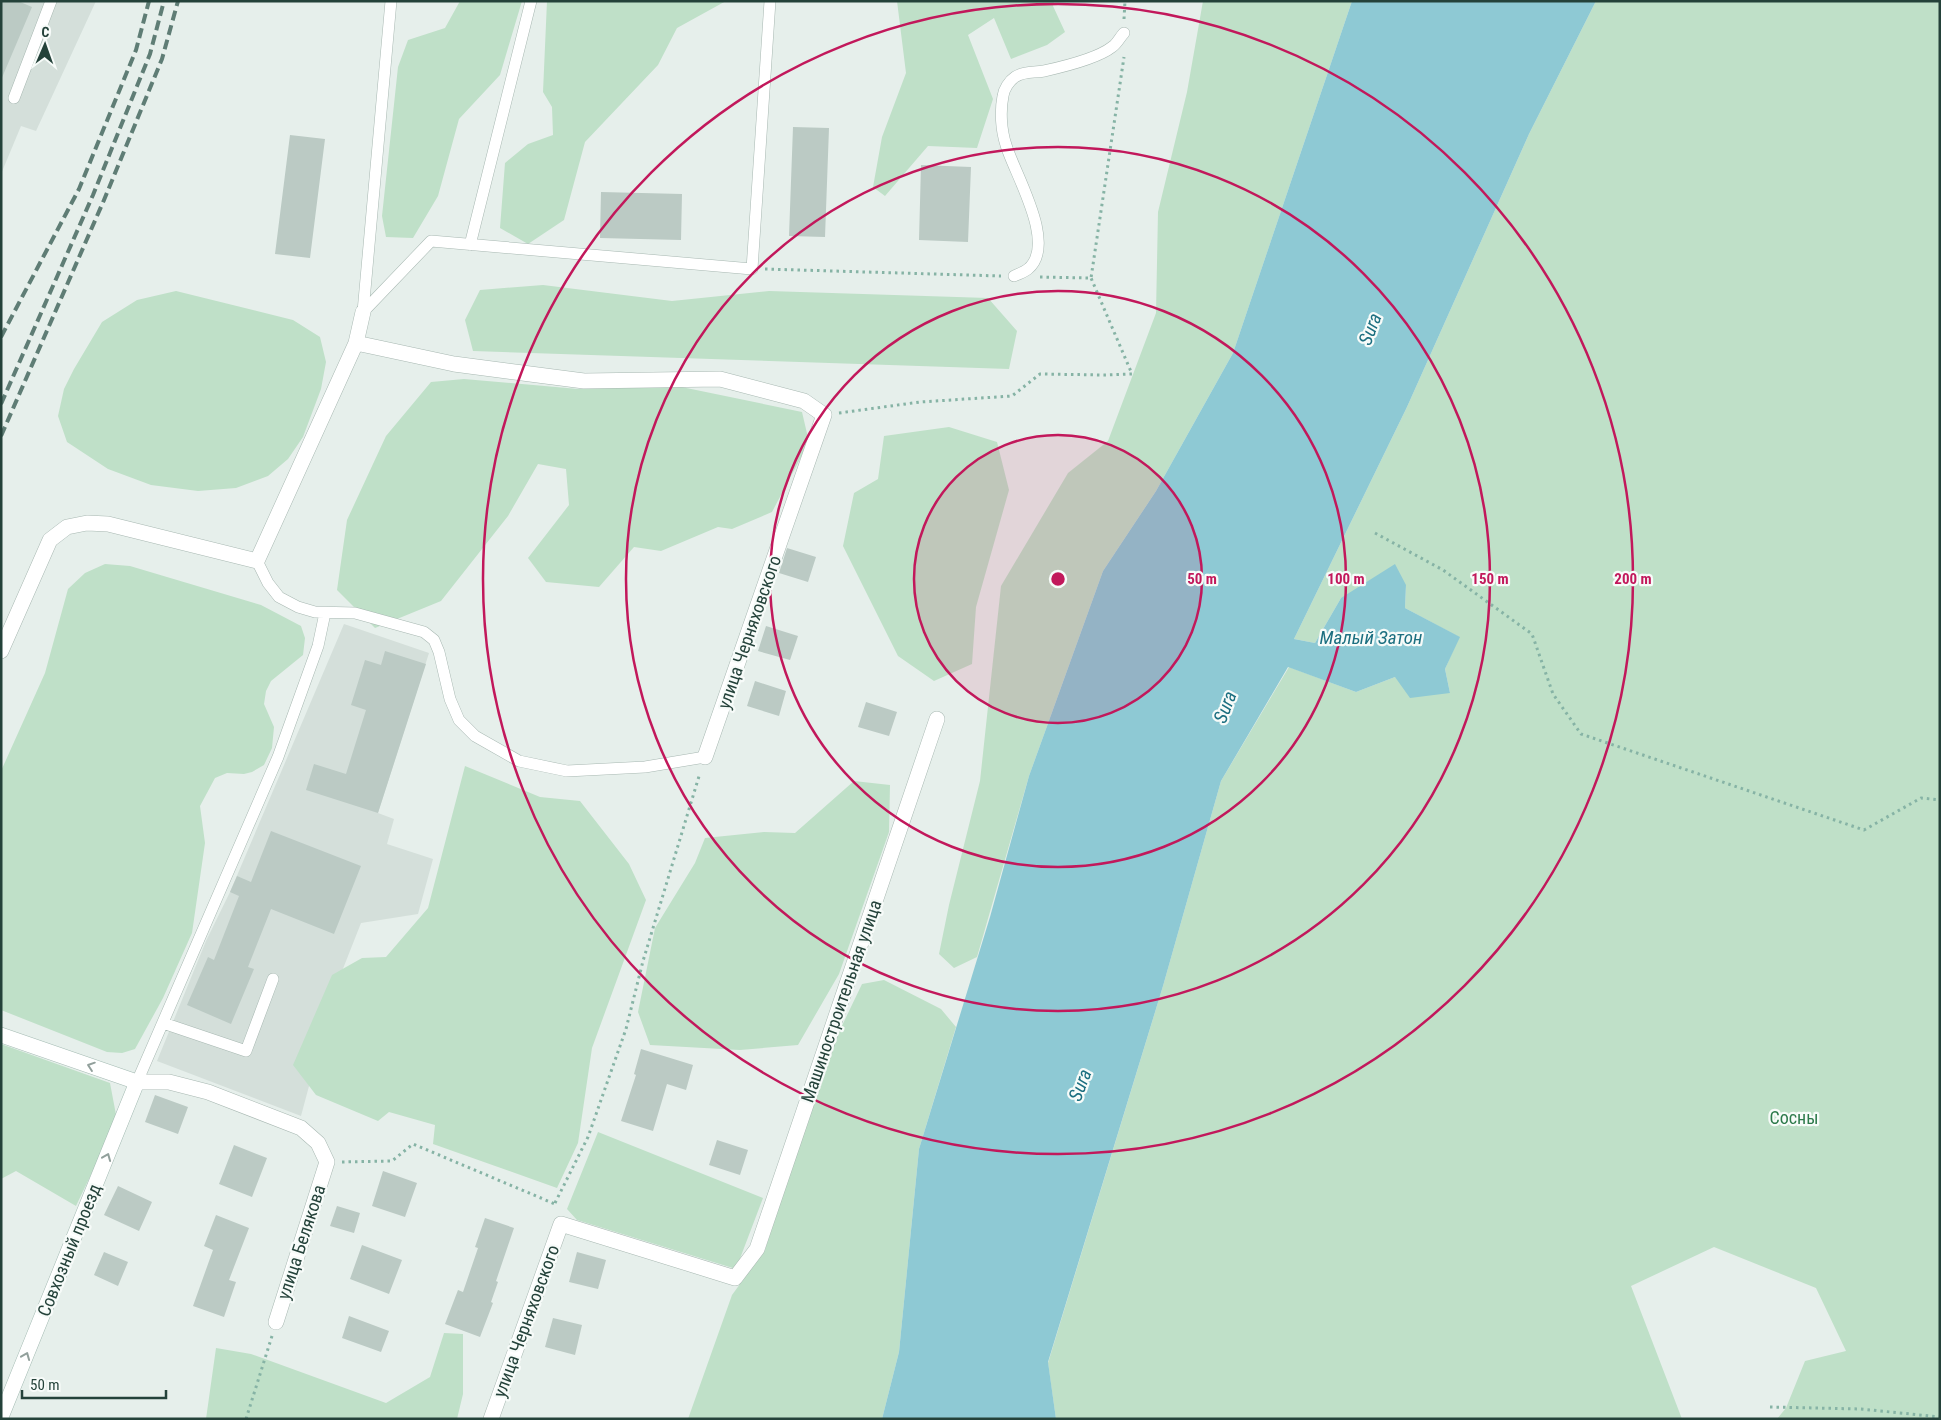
<svg xmlns="http://www.w3.org/2000/svg" width="1941" height="1420" font-family="'Roboto Condensed',sans-serif">
<style>
.built{fill:#d4dfda}
.green{fill:#bfe0c8}
.water{fill:#8ec9d4}
.building{fill:#bbcac4}
.lines{fill:none;stroke-linecap:round;stroke-linejoin:round}
.service-casing{stroke:#a8b8b2;stroke-width:12}
.minor-casing{stroke:#a8b8b2;stroke-width:16}
.secondary-casing{stroke:#a4bbb3;stroke-width:16}
.path{stroke:#86b3a5;stroke-width:3;stroke-dasharray:2.5 4;stroke-linecap:butt}
.service{stroke:#fff;stroke-width:11}
.minor{stroke:#fff;stroke-width:15}
.secondary{stroke:#fff;stroke-width:15}
.rail{stroke:#5f7d75;stroke-width:4;stroke-dasharray:10 5;stroke-linecap:butt}
.oneway{stroke:#92a09c}
.ring{fill:none;stroke:#c2185b;stroke-width:2.5}
.labels{text-anchor:middle;dominant-baseline:central;stroke-width:4.5;stroke-linejoin:round;paint-order:stroke}
.street-label{font-size:18px;fill:#24423a;stroke:#f7fbf9}
.park-label{font-size:18px;fill:#2d7a4b;stroke:#f7fbf9}
.water-label{font-size:19px;font-style:italic;fill:#1c6f80;stroke:#f7fbf9}
.centre{fill:#c2185b;stroke:#f7fbf9;stroke-width:2.5}
.ring-label{font-size:15px;text-anchor:middle;font-weight:bold;fill:#c2185b;stroke:#f7fbf9;stroke-width:4.5;stroke-linejoin:round;paint-order:stroke}
</style>
<rect width="100%" height="100%" fill="#e6efeb"/>
<path class="built" d="M1 1H96L36 131 21 126 1 174Z
M344 624 429 653 378 813 394 819 387 844 433 859 418 914 361 923 335 989 301 1116 157 1061 206 941 230 892Z"/>
<path class="green" d="M460 1H522L500 75 459 119 438 196 413 238 386 237 382 216 398 67 408 40 445 28Z
M547 1H726L677 28 658 65 585 142 564 220 528 244 500 228 505 163 528 144 553 135 552 107 543 92Z
M897 1H1054L1053 6 1065 32 1047 45 1011 59 994 18 968 35 993 99 977 148 928 146 885 196 873 187 882 137 906 73Z
M1203 1H1352L1233 353 1156 491 1103 571 1029 776 977 957 954 968 939 954 949 905 980 781 1001 586 1068 473 1108 441 1156 313 1158 212 1187 92Z
M1596 1H1940V1419H1777L1786 1408 1805 1361 1846 1351 1816 1288 1714 1247 1631 1286 1682 1419H1056L1048 1363 1163 986 1221 781 1289 667 1356 692 1395 677 1450 693 1445 669 1459 637 1405 608 1406 585 1341 598 1315 643 1294 639 1407 407 1529 134Z
M543 285 672 301 769 291 988 298 1017 331 1009 369 473 351 465 320 480 290Z
M176 291 293 320 320 337 326 362 321 389 303 437 288 459 268 476 236 488 198 491 151 485 108 469 67 442 58 416 64 389 74 369 102 322 137 300Z
M464 379 578 389 667 384 802 412 809 442 772 512 732 529 718 527 661 551 634 547 599 587 546 582 528 558 569 505 566 469 538 464 508 516 441 601 375 628 337 590 347 520 386 436 431 382Z
M949 427 997 442 1009 490 976 607 972 664 934 681 898 656 843 546 854 493 878 479 884 436Z
M105 564 130 566 261 605 301 626 305 638 303 655 271 681 266 691 264 704 274 727 272 748 264 765 252 772 244 774 227 773 215 778 200 806 205 843 192 933 163 998 135 1049 122 1053 107 1052 1 1010V771L45 673 68 589 85 573Z
M465 766 540 797 580 801 629 864 646 900 592 1048 578 1143 557 1188 433 1144 435 1125 389 1112 378 1121 316 1095 293 1065 332 975 362 958 386 957 428 908Z
M854 781 890 785 889 832 839 974 798 1045 740 1050 650 1045 638 1012 655 928 695 863 705 838 764 832 795 833Z
M884 980 941 1009 956 1027 919 1149 899 1352 882 1419H688L732 1295 765 1250 815 1082 862 984Z
M1 1044 110 1083 117 1120 76 1206 16 1171 1 1179Z
M598 1132 763 1198 736 1269 577 1220 567 1209Z
M444 1333 463 1334V1394L457 1419H206L216 1348 251 1354 386 1403 430 1377Z"/>
<path class="water" d="M1352 1H1596L1529 134 1407 407 1294 639 1315 643 1341 598 1395 564 1406 585 1405 608 1460 637 1445 669 1450 693 1410 698 1395 677 1356 692 1288 667 1221 781 1163 986 1048 1362 1056 1419H882L899 1352 919 1149 990 917 1029 776 1103 571 1156 491 1233 353Z"/>
<path class="building" d="M1 1H18L32 7 1 80Z
M793 127 829 128 825 237 789 236Z
M290 135 325 139 310 258 275 254Z
M921 165 971 167 968 242 919 240Z
M601 192 682 194 681 240 600 238Z
M787 548 816 557 808 582 779 573Z
M766 626 798 636 790 660 758 651Z
M385 651 426 664 378 813 306 790 314 764 346 774 366 710 351 705 365 660 381 665Z
M755 681 786 691 779 716 747 706Z
M866 702 897 712 889 736 858 727Z
M271 831 361 866 334 934 271 909 248 967 254 969 231 1024 187 1005 208 957 214 960 239 896 230 892 237 876 251 882Z
M641 1049 693 1065 686 1090 667 1084 653 1131 621 1121 636 1075 634 1074Z
M155 1095 188 1107 178 1134 145 1122Z
M717 1140 748 1150 740 1175 709 1165Z
M234 1145 267 1158 252 1197 219 1184Z
M383 1171 417 1183 405 1217 372 1206Z
M118 1186 152 1202 139 1231 104 1215Z
M337 1206 360 1213 354 1233 330 1226Z
M216 1215 249 1228 229 1280 236 1282 224 1317 193 1306 213 1250 204 1246Z
M485 1218 514 1228 496 1281 498 1282 491 1302 493 1303 480 1337 445 1324 458 1290 463 1292 478 1248 475 1247Z
M362 1245 402 1260 389 1294 350 1279Z
M104 1252 128 1262 118 1286 94 1275Z
M577 1252 606 1260 598 1289 569 1282Z
M349 1316 389 1331 381 1352 342 1338Z
M553 1318 582 1325 575 1355 545 1347Z"/>
<g class="lines">
<g class="service-casing">
<path id="service" d="M14 98 51 1
M470 245 531 1
M1014 276C1019 274 1024 272 1028 269 1058 244 1014 173 1006 145 1001 130 1000 111 1003 96 1004 89 1009 81 1015 77 1024 71 1034 73 1044 71 1062 67 1098 58 1112 47 1117 44 1120 37 1124 33
M363 312 431 241 752 269 770 1
M363 312 391 1
M257 561 268 583 279 597 298 607 315 612 355 613 424 632 434 640 439 652 450 699 459 720 475 736 519 761 567 771 645 767 705 757
M163 1023 246 1051 273 979
M137 1082 278 757 318 646 325 613"/>
</g>
<g class="minor-casing">
<path id="minor" d="M356 343 454 364 584 381 720 379 804 401 824 415 705 757
M1 651 50 540 67 527 87 523 108 524 257 561 356 343 363 312
M137 1082H169L208 1092 301 1128 318 1143 327 1162 276 1322
M491 1419 561 1224 735 1278 757 1249 937 719"/>
</g>
<g class="secondary-casing">
<path id="secondary" d="M1 1035 137 1082 1 1417"/>
</g>
<path class="path" d="M1124 19 1125 1
M765 269 1001 276
M1040 277 1091 278 1124 57
M839 413 920 402 1012 396 1040 374 1104 375 1132 374 1091 278
M1375 533 1443 570 1532 634 1553 694 1581 734 1864 830 1921 798 1940 800
M342 1162 392 1161 413 1144 555 1204
M555 1203 588 1137 626 1029 643 961 700 773
M1770 1407 1861 1409 1940 1417
M246 1419 272 1336"/>
<use href="#service" class="service"/>
<use href="#minor" class="minor"/>
<use href="#secondary" class="secondary"/>
<path class="rail" d="M1 337 79 189 136 50 149 1
M1 404 93 195 150 54 164 1
M1 436 104 200 162 59 178 1"/>
</g>
<defs><path id="oneway-chevron" d="M-2-3.5L2.5 0L-2 3.5" fill="none" stroke-width="1.6" stroke-linecap="round" stroke-linejoin="round" transform="scale(1.25)"/></defs>
<g class="oneway">
<use href="#oneway-chevron" transform="translate(91 1066) rotate(-161)"/>
<use href="#oneway-chevron" transform="translate(107 1157) rotate(-68)"/>
<use href="#oneway-chevron" transform="translate(26 1356) rotate(-68)"/>
</g>
<circle cx="1058" cy="579" r="144" fill="#c2185b" fill-opacity=".12"/>
<g class="ring">
<circle cx="1058" cy="579" r="144"/>
<circle cx="1058" cy="579" r="288"/>
<circle cx="1058" cy="579" r="432"/>
<circle cx="1058" cy="579" r="575"/>
</g>
<g class="labels">
<g class="street-label">
<text transform="translate(749 632) rotate(-71)">улица Черняховского</text>
<text transform="translate(841 1001) rotate(-71)">Машиностроительная улица</text>
<text transform="translate(301 1242) rotate(-72)">улица Белякова</text>
<text transform="translate(69 1250) rotate(-68)">Совхозный проезд</text>
<text transform="translate(526 1321) rotate(-70)">улица Черняховского</text>
</g>
<g class="park-label">
<text x="1794" y="1117">Сосны</text>
</g>
<g class="water-label">
<text transform="translate(1370 329) rotate(-69)">Sura</text>
<text x="1371" y="637">Малый Затон</text>
<text transform="translate(1225 707) rotate(-69)">Sura</text>
<text transform="translate(1080 1085) rotate(-69)">Sura</text>
</g>
</g>
<circle cx="1058" cy="579" r="8" class="centre"/>
<g class="ring-label">
<text x="1202" y="584">50 m</text>
<text x="1346" y="584">100 m</text>
<text x="1490" y="584">150 m</text>
<text x="1633" y="584">200 m</text>
</g>
<rect width="1941" height="1420" fill="none" stroke="#24423a" stroke-width="5"/>
<g transform="translate(45 45) rotate(2)" stroke="#f7fbf9" stroke-width="4" paint-order="stroke">
<path d="M0-4L9 19L0 12L-9 19Z" fill="#24423a"/>
<text y="-8" font-size="14" font-weight="bold" text-anchor="middle" fill="#24423a">С</text>
</g>
<path d="M22 1390v8h144v-8" fill="none" stroke="#24423a" stroke-width="2.5"/>
<text x="30" y="1390" font-size="15" fill="#24423a" stroke="#f7fbf9" stroke-width="4" paint-order="stroke">50 m</text>
</svg>
